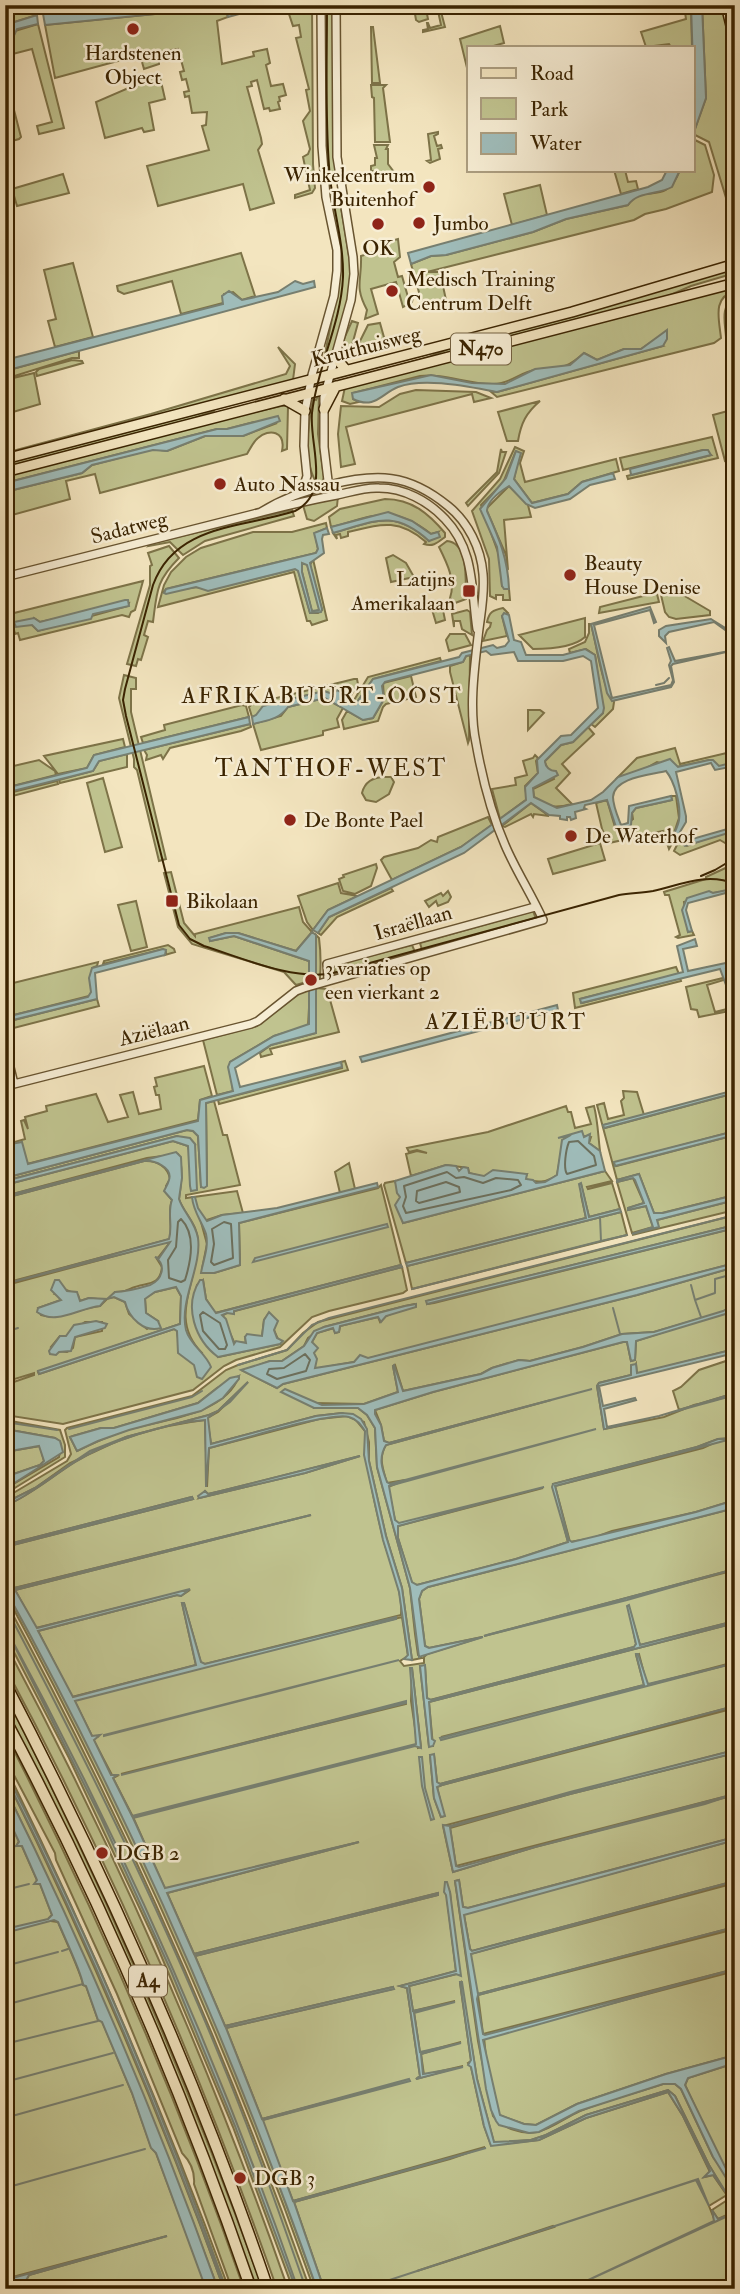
<svg xmlns="http://www.w3.org/2000/svg" width="740" height="2294" font-family="'IM FELL Double Pica',serif">
<style>
.green{fill:#c0c38f;stroke:#7d7348;stroke-width:2;fill-rule:evenodd}
.water{fill:#9fbdbb;stroke:#777f70;stroke-width:2;fill-rule:evenodd}
.lines{fill:none;stroke-linecap:round;stroke-linejoin:round}
.shore{stroke:#6c705e;stroke-width:2}
.stream{stroke:#777f70;stroke-width:2}
.tertiary-casing{stroke:#685430;stroke-width:10}
.primary-casing{stroke:#3a2300;stroke-width:12}
.motorway-casing{stroke:#3a2300;stroke-width:13}
.tertiary{stroke:#f7eed5;stroke-width:7}
.primary{stroke:#f3e5bf;stroke-width:9}
.motorway{stroke:#f3e5bf;stroke-width:10}
.tram{stroke:#3a2300;stroke-width:2}
.poi-dot{fill:#8f2418;stroke:#f7eed5;stroke-width:2.5}
.labels{text-anchor:middle;dominant-baseline:central;stroke-width:5;stroke-linejoin:round;paint-order:stroke}
.shield{fill:#f7eed5;stroke:#736040;stroke-width:2}
.shield-label{font-size:19px;font-weight:bold;fill:#3a2300}
.poi-label{font-size:21px;fill:#3a2300;stroke:#f7eed5;text-anchor:start}
.street-label{font-size:21px;fill:#3a2300;stroke:#f7eed5}
.neighbourhood-label{font-size:23px;letter-spacing:2px;fill:#3a2300;stroke:#f7eed5}
.quarter-label{font-size:24px;letter-spacing:2px;fill:#3a2300;stroke:#f7eed5}
</style>
<rect width="100%" height="100%" fill="#f3e5bf"/>
<filter id="stains"><feTurbulence type="fractalNoise" baseFrequency=".00286" numOctaves="4"/><feColorMatrix values="0 0 0 0 .2 0 0 0 0 .09 0 0 0 0 .02 0 0 0 .5 -.17"/></filter>
<radialGradient id="worn" r=".72"><stop offset=".6" stop-color="#630" stop-opacity="0"/><stop offset="1" stop-color="#630" stop-opacity=".3"/></radialGradient>
<path class="green" d="M37 5V15L5 25V14Z
M43 5H135L43 14Z
M286 5H312L313 164 315 188 312 193 295 198V195L310 190 303 157 308 154 310 149 303 121 310 111 306 90 309 89 296 38 301 37 299 25 293 26Z
M326 5H334L338 179 327 180 324 147V14H326Z
M684 5H691L692 47H671L669 44 646 47 641 32 686 19Z
M702 5H722L735 58V209L730 211 709 142 693 134 706 98Z
M225 7 228 17 217 21 222 64 254 56 253 52 267 49 270 63 266 65 271 86 283 84 286 95 279 97 280 101 278 102 280 109 270 111 269 108 264 109 257 80 251 82 252 86 247 87 261 138 262 144 258 150 274 203 250 210 243 184 158 206 147 166 209 150 202 126 206 125 207 112 192 113 189 96 185 97 184 92 189 91 186 79 182 80 180 72 184 71 178 49 159 52V64L144 69 140 55 55 78 45 25Z
M440 8 445 27 423 32V30L428 29 427 23H428L430 28 441 25 438 11 427 14 428 19 419 22 416 20 415 14Z
M38 24 64 128 39 134 37 126 52 122 32 49 5 56V43L12 40 15 31Z
M500 26 504 43 490 47H469L468 72 460 39Z
M371 27H373L380 83H372Z
M156 76 160 77 165 99 149 103 154 130 144 132 142 128 105 138 96 102Z
M371 85H386L383 88 390 142H375L374 98 372 97Z
M8 87 21 137 19 139 5 143V88Z
M438 132V134L434 136 437 146 441 145 442 148 438 149 440 159 430 163 427 161 431 160 428 134Z
M693 139 705 145 714 175 712 192 666 209 645 214 634 220 427 272H440L446 300 427 304 422 303 411 264 431 256 446 255 533 232 566 219 628 205C644 181 665 209 680 170H693Z
M374 145H388L386 149H388V164L394 172 372 179 371 174H374L375 171H371V166L375 165V158H377Z
M614 170H625L628 182 636 181 638 189 621 194Z
M63 174 69 193 17 206 12 189Z
M540 185 547 215 512 225 504 194Z
M341 207 351 268 347 306 334 352 325 354 338 288 331 209Z
M398 239 400 257 394 262 398 277 402 276 408 297H413L412 302 403 307 396 282 371 289 378 314 365 319 367 310C354 286 362 281 361 256L387 248V242Z
M241 253 255 296 242 300 233 292 224 294 223 303 181 314 172 281 124 294 118 291 117 286Z
M73 263 93 337 55 347 48 321 56 319 44 270Z
M735 266V273L691 286 661 299 347 380 429 357 462 343Z
M735 287V291C712 297 719 319 721 338L714 343 497 397 490 391 497 392 663 346 653 341 641 349H624L597 360 584 353C562 373 559 365 535 370 520 372 510 384 494 384 469 385 445 373 420 376L353 393V399L359 402 350 404 342 401 345 387Z
M735 297V337L728 338 726 337C725 322 720 306 735 297Z
M352 321 358 323 351 349 339 350Z
M380 323 387 348 362 353 357 347 368 325Z
M278 347 295 364 293 380 5 456V453L151 414 286 374 290 366Z
M79 351V358H72L5 379V371Z
M72 360 82 361 83 363 37 376 36 372 39 369Z
M34 373 40 404 13 412 5 380Z
M416 390 476 392 491 398 474 402 472 394 346 427 355 464 341 467 338 434 341 406 379 407 400 394Z
M319 394 318 434 324 477 322 485H318C302 463 308 424 313 399L316 400Z
M540 401C526 413 521 423 518 441H507L498 412Z
M281 406H288L287 449 282 451C286 431 269 428 258 438 253 442 250 449 247 454L100 493 95 474 66 481 70 499 5 517V492L82 473 92 465 153 449 167 451 205 436H243L277 423 254 422 227 429H217L5 483V476L191 427Z
M213 408 214 411 189 420 5 469V463Z
M735 409V444L727 446 735 452V459L725 461 713 415Z
M712 437 718 458 628 479 627 476 711 455 703 450 623 470 620 458Z
M515 447 524 451 520 463 525 482 616 459 619 471 582 482 568 494 532 503 514 479 516 469V451L503 483 481 505 500 558 502 586 509 589 510 600H503V595H496V599L490 596 489 559 472 511 500 479Z
M501 449 502 452H506L499 473 468 506 466 503 497 472Z
M509 486 528 505 531 517 504 520 508 570 506 555 486 509Z
M338 496 337 506 314 521 307 519 303 505Z
M385 499C412 499 429 514 445 533V537C437 543 433 547 424 544L426 542C398 518 381 524 348 532V536L341 538 340 534 336 535 337 539 333 533C373 522 394 508 429 541L438 532 431 534C391 503 375 516 331 527L329 517 340 509Z
M292 510 294 516 205 541 183 555 170 542 149 546 152 543Z
M326 523 327 528 315 533 318 549 316 553 166 589 164 592 197 587 208 590 295 569 298 570 310 613H318L322 610 310 565 313 559 327 620 312 625 310 621H307L294 572 158 607 164 585 171 572 186 557 201 548 253 532H292Z
M447 541C470 543 465 584 466 599L455 603 450 598C456 581 447 563 439 547Z
M169 546 179 558C156 581 157 591 153 622L148 621 144 635 148 637 141 660 138 659 136 666 127 664 150 585V566L152 565 148 553Z
M393 555 406 563 414 577 391 582 386 558Z
M304 563 307 564 320 610 312 612 302 572 301 565Z
M143 581 135 610 131 612 129 617 122 615 20 640 18 633 15 634 10 614ZM129 603 128 606 38 631 32 625 34 618 40 622Z
M671 588 710 611V615L676 619 669 617 665 612 661 595Z
M651 594H657L659 602 599 613 600 607Z
M439 603 442 605 445 620 436 623 431 606Z
M503 608 508 613 502 616 507 636 483 641 487 630 490 627 491 623 487 622C489 612 493 610 503 608Z
M467 610 470 612 472 635 462 629 460 621H454V627L452 614Z
M585 618V637C573 648 549 649 533 649L519 635Z
M589 624H591C596 642 603 691 614 702L613 709 595 727 591 724 603 713 595 655 586 649 570 653 569 649 585 642 589 633Z
M450 634H465L471 645 449 651 446 640Z
M470 655 469 740 468 743 450 672V666L463 662 466 656Z
M440 658 441 661 373 679 356 704 351 705 368 677Z
M124 675 136 678V689H131V712L166 859 159 861 137 770 134 767V759L119 698Z
M411 676 416 697 386 704 383 707 378 721 344 729 342 720 347 711 363 720 373 718 384 699 383 683Z
M354 679H357L358 684 347 702 324 691 264 706 256 716 252 717 249 707 252 704Z
M324 698 343 708 337 719 339 727 323 731V735L261 750 253 724 281 716 288 707Z
M242 705 246 706 249 717 143 743 141 737 165 730 164 725Z
M528 710H540L544 713 528 730Z
M250 724 251 727 241 731 170 748 163 759 161 755 146 760 147 755 144 750Z
M588 727 594 734 562 764 570 773 556 788 572 804C553 809 551 807 534 797L533 789 554 779C552 772 545 768 545 761L561 745 573 742Z
M123 739 125 747 94 755 87 768 58 774 44 756Z
M675 748 680 764 735 751V764L719 768 709 760 677 767 657 762 641 771 618 777 637 758Z
M127 754V767L60 783 59 780 93 771 99 761Z
M535 755 538 758 536 761 538 773 525 786 527 799 500 819 492 789 516 785 515 778 527 775 523 761 533 758Z
M39 760 55 771 56 775 5 788V768Z
M385 777H391L394 782 389 794 376 802 366 800 362 793C365 781 375 777 385 777Z
M103 778 122 847 105 852 87 783Z
M57 781 58 784 5 798V794Z
M671 796H676L679 818 673 836 675 838 669 849 663 831 609 843 602 829 596 803 607 800 615 827 620 829 633 819 632 813 636 808 672 800Z
M531 803 549 816 534 814 533 817 531 814 505 827 502 826Z
M735 807V890L713 893 684 902 688 932 692 931 694 935 678 938 676 937 680 935 669 895H665L664 892 706 879V877L732 865 728 859 734 847 730 841 725 843 720 840 680 855 674 851 679 841 687 846 734 828Z
M488 817 492 825 461 847 392 880 381 860 384 857 418 848 431 840 437 842 438 837Z
M600 843 605 860 553 874 548 859Z
M376 864 377 868 371 886 355 894 343 891 339 879 344 877 343 875Z
M171 872 184 923 195 936V934L299 907 303 922 312 932 296 951 238 933H226L210 938V941L234 936 309 961 315 968 316 935 319 938C321 953 321 964 320 978L296 985 284 972 192 944 178 927 164 873Z
M338 883 341 893 358 896 328 910 313 930 307 922 298 896Z
M391 888 393 891 337 917 321 935 318 933 329 917Z
M448 891 451 897 448 902 438 906 436 901 429 907 425 901 441 893 443 896Z
M136 901 147 947 131 951 118 905Z
M533 911 536 919 422 950 420 943Z
M168 945 174 949 175 952 165 955 166 952 163 949 103 964 104 961Z
M412 945 415 952 335 974 334 965Z
M98 962 97 966 92 968 91 993 89 996 14 1015 9 998 5 999V985Z
M676 967 679 974 580 999 582 1003 680 978 681 981 575 1008 573 993Z
M723 978 724 980 707 985 715 1012 735 1007V1010L699 1017 697 1010 691 1009 686 987Z
M316 988 327 989 339 1032 270 1049 272 1054 261 1057 260 1053 271 1045 316 1033Z
M310 990 308 1026 274 1036 230 1062 233 1091 217 1095 203 1040 257 1026 300 993Z
M97 999 99 1006 6 1030 5 1005 10 1021Z
M345 1061 348 1070 219 1104 218 1100 342 1068 341 1062Z
M204 1066 212 1096 200 1100 198 1120 27 1164 5 1146V1134L8 1144 25 1139 21 1121 24 1120 28 1129 25 1117 47 1111 46 1106 96 1094 108 1122 128 1117 120 1095 133 1092 139 1114 161 1109 159 1095H156L154 1087 157 1086 155 1078Z
M623 1091 637 1092 644 1115 604 1125 605 1128 735 1093V1131L614 1163 616 1166 735 1135V1195L662 1213H654L639 1174 617 1180 597 1105 604 1103 608 1119 624 1115 621 1101 624 1098Z
M214 1101 223 1135H227L240 1185 186 1195V1198L237 1191 243 1213 222 1215 201 1222 207 1244 202 1269 214 1273 240 1265 239 1223 378 1188 381 1185 401 1265 215 1313 206 1299 203 1280 197 1285 193 1309 218 1357 280 1344 274 1330 275 1320 269 1313 264 1320 262 1336 245 1337 246 1343 239 1342 235 1344 222 1316 227 1313 402 1267 407 1290 403 1293 329 1311 312 1317 280 1347 236 1360 224 1366 193 1390 63 1424 5 1415V1385L34 1375V1373L5 1382V1198L144 1161C157 1160 168 1167 170 1179L166 1186V1193L172 1200C167 1213 173 1226 170 1239L13 1281 14 1283 171 1241 157 1259 162 1267C160 1287 146 1282 132 1288 125 1291 123 1292 115 1292L109 1298 114 1297 125 1302 129 1314 147 1329 158 1321 146 1313 145 1298 155 1292 176 1287 181 1296 180 1324 38 1372 39 1374 174 1329 177 1331 180 1353 195 1365 202 1353C168 1319 197 1283 198 1244 199 1225 184 1214 179 1199 181 1185 184 1167 178 1154L147 1158 5 1196V1185L173 1141 188 1146 189 1150 195 1145 177 1136 5 1181V1178L187 1130 193 1131 198 1136 201 1187 207 1185 206 1103ZM64 1289 78 1295 80 1301 89 1298 106 1300 100 1306C77 1308 63 1321 41 1315L38 1308 61 1300 60 1296 55 1294ZM85 1322H102V1331L75 1337 73 1348 67 1352 58 1351 51 1347 60 1336H66Z
M566 1106 568 1112H571L575 1128 591 1124 586 1108 594 1106C598 1122 598 1135 600 1151L589 1143 591 1137 583 1136 561 1153 557 1175C546 1183 537 1183 525 1179L527 1174 484 1177 469 1173 468 1168 446 1165 411 1176 406 1154 417 1151 427 1153 417 1150 409 1152 407 1148 488 1132Z
M349 1163 355 1189 340 1193 335 1172Z
M605 1171 612 1181 587 1187 588 1189 612 1183 620 1209 589 1217 581 1184V1195L586 1218 406 1263 384 1185 385 1183 395 1181 400 1197 403 1223Z
M633 1178 644 1203 628 1208V1210L646 1206 653 1227 632 1233 617 1182Z
M735 1200V1210L632 1235 658 1227 657 1220Z
M621 1212 627 1235 412 1289 407 1266Z
M735 1215V1225L427 1301V1304L434 1303 735 1228V1263L450 1338 354 1362 314 1369 312 1342 317 1333 334 1328 335 1333 339 1332 340 1326 378 1317 380 1322 386 1316 415 1304 405 1306 324 1327 308 1338 304 1346 282 1361H270L243 1371 277 1388 283 1384 637 1295 735 1267 732 1305 723 1312 654 1332 622 1334 583 1347 530 1361 519 1360 492 1368 481 1374 403 1391 395 1365 393 1366 398 1392 364 1404 315 1403 314 1408H358L367 1415 375 1428 377 1467 410 1588 415 1634 418 1655 422 1658 412 1660 402 1588 386 1536 369 1461V1442L364 1422 342 1413 316 1416 211 1444 207 1418 218 1412 248 1382 218 1411 209 1415 126 1437 70 1463 35 1488 5 1503V1498L67 1461 71 1454 65 1430 67 1428 192 1396 226 1370 238 1365 287 1350 303 1333 318 1322ZM239 1376C226 1415 161 1420 127 1430 109 1436 93 1443 77 1451L70 1437 73 1436 101 1428H114L198 1403 217 1388Z
M735 1309V1349L637 1374 636 1364 631 1375 599 1383 597 1386 604 1429 664 1417 694 1405 735 1395V1438L718 1439 697 1447 553 1484 568 1542 516 1559 417 1585 412 1583 398 1538V1526L543 1488 399 1524 395 1520 388 1487 405 1480 387 1483C383 1469 378 1458 386 1445L551 1400 389 1443 384 1441 381 1425 375 1410 433 1392 623 1342H627L631 1361 635 1360 636 1341Z
M735 1358V1393L679 1410 673 1391 681 1387 699 1370Z
M347 1416 356 1420 365 1431C366 1468 375 1506 384 1542 391 1565 403 1592 401 1615L205 1664 201 1663 184 1603H182L196 1665 72 1697 38 1631 177 1595 181 1596 190 1590 36 1628 15 1590 311 1515 14 1588 5 1572V1547L193 1499 192 1497 5 1545V1506C31 1495 51 1477 75 1462 112 1439 162 1425 205 1420L207 1487 209 1448 319 1419ZM360 1456 305 1473 199 1498 205 1491 208 1494 221 1491Z
M5 1420 60 1430 65 1445V1457L5 1494V1489L59 1457C61 1448 64 1443 55 1438L5 1429Z
M735 1439V1500L696 1512 612 1531 593 1538 570 1542 555 1486 703 1448 718 1441Z
M40 1446 44 1461 40 1465 5 1477V1452Z
M735 1508V1569L484 1636 735 1570V1621L640 1645 628 1605 636 1644 634 1647 430 1700 427 1698 425 1666H420L429 1746H433L429 1702 735 1623V1662L647 1685 639 1654 636 1655 644 1685 441 1737 735 1663V1706L440 1784 437 1782 434 1755H430L434 1798 441 1817 444 1816 437 1787 442 1785 735 1708V1750L443 1826 453 1872 535 1847 735 1795V1837L468 1908 463 1907 459 1880 455 1881 478 2041 493 2116C502 2128 522 2135 537 2132 552 2129 566 2117 580 2111 607 2100 636 2093 663 2084H675L681 2089 713 2157 735 2187V2190L709 2206 715 2221 729 2214 718 2219 712 2210 735 2195V2206L732 2202 730 2203 735 2211V2286L729 2289H324L294 2202 450 2159 485 2147 293 2201 262 2120 410 2080 262 2119 226 2028 393 1989V1987L225 2026 195 1956 438 1895V1893L194 1954 167 1893 359 1842 165 1889 133 1817 113 1778 117 1776 112 1775 93 1739 99 1736H92L74 1700 402 1617 408 1656 400 1661 404 1666 424 1663V1657L427 1654 482 1637 429 1648 425 1646 419 1599 422 1591 428 1587ZM412 1668 421 1747 418 1748 411 1701ZM406 1702V1704L121 1774ZM446 1890 450 1892 457 1974 409 1986 413 2011 455 2001 414 2012 420 2053 461 2042 421 2054 424 2075 463 2066 416 2079 420 2076 407 1988 400 1986 456 1971ZM461 1982 477 2079 494 2143 531 2140 546 2135 586 2115 668 2090 675 2096 709 2165 726 2194 713 2175 705 2177 710 2172 683 2116 668 2092 586 2118 539 2140 491 2145 484 2126 471 2067 468 2063 471 2061 460 1983ZM553 2226 554 2227 417 2271Z
M5 1589C95 1749 172 1915 241 2085 268 2152 292 2221 317 2289H314C229 2049 126 1817 5 1593Z
M5 1600C125 1822 226 2051 310 2289H293L233 2127 155 1941 69 1758 5 1635Z
M5 1643C116 1851 211 2067 288 2289H277C202 2075 112 1866 5 1667Z
M5 1694C104 1887 189 2085 263 2289H255L230 2218 38 1774 5 1711Z
M5 1733C97 1913 178 2098 244 2289H232L194 2184C195 2172 190 2161 182 2153L117 1994 56 1860 55 1853 5 1758Z
M735 1753V1794L456 1866 450 1828 570 1794Z
M5 1766C89 1937 163 2110 229 2289H226C162 2112 89 1940 5 1771Z
M5 1776C87 1943 160 2113 224 2289H218C155 2118 85 1952 5 1788Z
M5 1812 19 1841 17 1845 22 1846 37 1880 36 1883 40 1884 52 1915 49 1918 51 1921 58 1922C63 1935 82 1975 83 1985L86 1986 98 2020 102 2021 132 2093 151 2147 156 2153 204 2281 203 2283 192 2287V2289H27L24 2284 29 2275 167 2236 5 2279Z
M735 1840V1881L472 1951 470 1949 464 1915 466 1913Z
M735 1883V1927L478 1994 476 1992 470 1954Z
M735 1929V1969L483 2034 478 1995Z
M735 1971V2055L666 2074 577 2104 536 2125 524 2124 499 2115 486 2057 484 2037Z
M735 2063V2184L719 2158 685 2085 688 2078Z"/>
<path class="water" d="M135 5H272L228 17 225 7 45 25 43 14Z
M691 5H702L706 98 693 135 694 96Z
M37 15 38 24 17 29 12 40 5 43V25Z
M667 170H680L672 187C658 195 638 191 628 205L566 219 533 232 446 255 431 256 411 264 408 253 648 187 662 180Z
M295 281 303 284 314 281 315 287 5 371V360L223 304 222 296 229 291 242 300 278 292Z
M667 330V339L663 346 497 392C469 387 425 377 398 387 382 393 375 410 353 399L352 393 431 375 472 383 505 384 535 369 570 365 584 353 597 360 624 349H641Z
M278 416 280 421 243 436H205L167 451 153 450 92 465 82 473 5 492V483L217 429H227Z
M703 450H708L711 455 631 475 630 469Z
M516 451 521 453 514 479 532 503 568 494 582 482 613 473 615 479 590 485 570 499 535 508 526 504 509 486C501 491 487 501 487 511 499 538 508 559 509 589H504L502 586 497 547 480 509 506 478Z
M388 512 412 521 431 534 438 532 440 537 429 541C393 508 373 522 333 533L331 527Z
M327 528 329 534 323 535 322 539 324 553 310 563 322 609 321 612 310 613 298 571 295 569 208 591 196 587 166 594 164 593 166 589 316 553 318 549 314 533ZM302 563 307 565 319 610 312 611 302 572Z
M125 600H128L129 606 93 614 91 619 38 631 32 625 16 627 14 622 34 618 40 622Z
M650 607 656 622 654 623 650 610 594 625 612 698 671 685 673 680 669 665 671 661 667 648 669 647 675 661 735 650 673 664 671 666 674 682 671 687 612 701 607 693 591 624Z
M504 613 509 615 514 640 521 642 526 655H563L585 649 595 655 604 708 603 713 573 742 561 745 545 761C545 767 550 771 556 771L558 775 533 788 534 797 557 808 591 800 603 792 618 777 670 759 678 767 709 760H713L719 766 735 762V766L715 770 711 763 676 772 686 816V822L680 832 689 840 731 828 728 814 731 805 735 804V831L685 846 675 838 673 836C675 831 678 826 679 820 681 806 675 782 666 771 651 775 614 777 613 797 613 806 618 817 621 825L628 823 629 806 671 796 672 800 636 808 632 813 631 825C626 829 621 830 616 827L607 800 585 805 584 808 586 809 575 812 576 818 571 820 570 817H567V820L560 819V816L549 815 531 803 464 853 329 917 318 933 313 930 328 910 461 847 526 800 525 787 538 773 537 760 561 736 571 735 598 708 591 661 583 656 563 661H518L514 652 491 655 486 651 466 656 463 662 385 682 382 686 384 699 373 718 363 720 325 698 288 707C278 720 268 720 253 724L252 717 256 715 263 706 324 691 333 694 337 690 343 693 341 699 355 705 373 679 459 657 462 653 493 645 497 648 505 646 509 641 502 616Z
M711 619 735 634V637L714 622 669 632 665 636 666 643 659 636V630L666 626Z
M249 717 250 724 99 761 93 771 5 793V788L87 768 94 755Z
M732 889 733 891 688 903 686 910 692 931 688 932 682 910 687 898 709 891 713 893Z
M312 932 316 935V1033L271 1045 235 1068 240 1087 341 1062 342 1067 206 1103 207 1186 204 1188 201 1187 198 1136 193 1131 187 1130 5 1178V1145L22 1142 28 1164 198 1121 200 1100 233 1091 228 1067 230 1062 274 1036 309 1024V961L234 936 210 941 209 938 226 933H238L296 951Z
M695 939 697 946 683 949 688 971 735 961V967L726 969 728 978 735 979V982L726 985 720 969 581 1003 580 999 683 972 677 946Z
M163 949 166 950 165 955 95 973 97 999 9 1021 5 999 9 998 14 1015 88 997 91 992 89 978 92 968Z
M557 1005 558 1010 362 1062 360 1057Z
M735 1090V1093L604 1128 603 1125Z
M582 1131 584 1137 590 1134 589 1143 600 1151 605 1171 403 1223 395 1205 400 1197 397 1193 395 1181 446 1165 456 1166 459 1171 463 1167 468 1168 469 1173 484 1176 493 1170 527 1174 526 1179 533 1180 536 1183 545 1182 557 1175 562 1140 571 1135 558 1138Z
M735 1131V1135L615 1166 614 1162Z
M177 1136 190 1138 195 1144 197 1190 191 1191 190 1186 188 1146 173 1141 5 1185V1181Z
M176 1152 181 1157 182 1178 179 1199C183 1212 195 1221 198 1238 202 1267 179 1301 186 1330 190 1345 206 1353 211 1367L202 1379 197 1377 194 1365 178 1353 177 1331 174 1329 39 1374 38 1371 180 1324 181 1296 176 1287 155 1292 145 1299 146 1313 158 1321 161 1328C144 1333 129 1318 125 1302L114 1297 107 1299 115 1292C124 1292 140 1288 150 1285 162 1280 167 1265 155 1257L159 1258 170 1242 12 1282 169 1239C173 1225 167 1213 172 1200L164 1191C166 1187 168 1184 169 1180 173 1167 154 1160 144 1161L5 1198V1196Z
M639 1174 654 1213H663L735 1195V1200L657 1220 659 1227 632 1234 653 1227 646 1206 628 1210V1208L644 1203 635 1180 633 1178 617 1182V1180Z
M377 1183 378 1187 239 1223 240 1265 214 1273H201C203 1260 209 1248 206 1234 202 1222 193 1211 192 1197H195L198 1208 207 1221 222 1215 277 1208Z
M581 1183 589 1217 620 1209 621 1212 407 1266 406 1263 586 1218 579 1184Z
M387 1224 388 1227 253 1262 255 1258Z
M735 1225V1228L427 1304 426 1301Z
M735 1263V1267L637 1295 283 1384 277 1388 241 1370 270 1361H282L304 1346 314 1331 324 1327 405 1306 416 1304V1307L386 1316 381 1322 378 1317 340 1326 339 1332 335 1333 333 1328 317 1333 312 1342 318 1348 314 1353 317 1359 315 1368 354 1362 360 1355 368 1358Z
M401 1265 402 1267 234 1311V1314L227 1313 222 1315 226 1319 234 1344 236 1341 246 1343 245 1337 247 1334 262 1336 264 1320 269 1312 278 1321 274 1330 277 1338 283 1341 280 1344 218 1357C195 1340 183 1306 200 1280H203L206 1299 216 1313Z
M55 1280H59L67 1291 77 1292 80 1301 89 1298 106 1299 100 1306C79 1308 56 1326 37 1312L38 1308 61 1300 51 1290Z
M735 1292V1309L732 1312 636 1341 635 1360 631 1361 627 1342H623L433 1392 375 1410V1414L381 1425 384 1441 389 1443 592 1389 386 1445C378 1458 382 1469 387 1482L390 1484 596 1429 389 1486 395 1520 399 1523 544 1487 398 1526V1538L412 1582 417 1585 516 1559 568 1542 552 1487 553 1484 697 1447 718 1439 735 1438 555 1486 569 1540 572 1542 696 1512 735 1500V1508L428 1587 422 1591 419 1599 425 1646 429 1648 483 1637 419 1657 410 1588 377 1467 375 1428 367 1415 358 1408H314L281 1392 285 1389 322 1405 364 1404 398 1392 393 1366 394 1365 403 1391 481 1374 492 1368 519 1360 530 1361 583 1347 622 1334 654 1332 723 1311 732 1306 729 1298Z
M96 1321 107 1324 105 1328 75 1337 71 1351 59 1352 56 1355 50 1354 49 1351 60 1336H66L74 1325Z
M735 1349V1353L599 1386 603 1406 635 1398 636 1400 604 1409 607 1427 659 1416 735 1393V1395C691 1407 649 1420 604 1429L597 1386 599 1383 631 1375V1365L636 1364 637 1373Z
M239 1376V1379L223 1398 201 1411 129 1430 98 1441 77 1451 70 1437 73 1436 101 1428H114L198 1403 230 1378Z
M248 1382 230 1402 208 1418 211 1444 316 1416 342 1413 353 1414 361 1419 367 1429 369 1461 386 1536 402 1588 412 1660 404 1659 408 1655 399 1592 383 1540 364 1455 365 1431C361 1425 357 1419 349 1417 331 1411 234 1442 209 1448L206 1487 205 1420C166 1423 108 1441 75 1462 51 1477 31 1495 5 1506V1503L35 1488 90 1451 126 1437 209 1415 218 1411Z
M5 1429 55 1438 60 1441 63 1452 5 1489V1477L40 1465 44 1461 39 1446 5 1452Z
M360 1456 305 1473 199 1498 198 1496 205 1491 208 1494 221 1491Z
M192 1497 193 1499 5 1547V1545Z
M311 1515 15 1590 37 1628 190 1589 181 1596 177 1595 38 1631 73 1697 196 1665 182 1603H184L201 1662 205 1664 396 1617V1619L75 1701 92 1736 100 1735 94 1740 111 1775H117L113 1778 132 1816 416 1744 410 1668H412L421 1748 415 1746 133 1818 165 1888 359 1842 167 1893 194 1954 438 1893V1895L195 1956 225 2026 393 1987 394 1989 226 2028 262 2119 409 2079 410 2081 263 2120 293 2201 486 2148 294 2202 324 2289H317C231 2047 129 1813 5 1589V1572L15 1588Z
M735 1569 627 1600 484 1636 487 1635Z
M629 1605 640 1645 735 1621V1623L429 1702 432 1739 435 1741 433 1746 429 1747 420 1666 425 1665 427 1698 431 1700 634 1647 636 1644 627 1606Z
M5 1627C121 1840 219 2060 298 2289H296L235 2126 171 1971 101 1818Z
M636 1654H638L648 1684 735 1663 441 1740 440 1738 644 1685Z
M399 1660 104 1736V1735Z
M406 1701V1703L121 1775Z
M735 1706 442 1785 437 1787 445 1816 441 1817 434 1798 430 1755 434 1754 437 1782 440 1784Z
M735 1750V1753L570 1794 450 1827 456 1866 459 1867 735 1794 705 1804 535 1847 453 1872 443 1825 450 1826 570 1792Z
M419 1757H422L425 1788 434 1819 431 1820 422 1786Z
M5 1771C91 1938 163 2112 226 2289H224C161 2114 89 1942 5 1776Z
M5 1788C86 1951 157 2118 218 2289H206L156 2153 151 2148 132 2093 102 2022 98 2020 86 1986 83 1985C83 1976 63 1934 58 1922L54 1920 5 1933V1929L48 1919 52 1915 40 1884H34L37 1880 22 1846H16L19 1842 5 1812Z
M735 1837V1840L464 1915 470 1949 472 1951 735 1881 471 1954 478 1994 735 1927 478 1995 477 1999 483 2034 485 2035 735 1969 483 2040 500 2115 524 2124 536 2125 577 2104 666 2074 735 2055V2063L688 2078 685 2085 735 2187 733 2189 713 2157 681 2089 675 2084H663L579 2111 539 2132 529 2133 499 2125 496 2121 491 2110 486 2089 455 1881 459 1880 463 1907 468 1908Z
M445 1882H447L450 1892 461 1976 456 1974 409 1986 413 2011 455 2002 414 2013 420 2052 461 2043 421 2054 423 2074 463 2067 416 2079 420 2076 407 1988 400 1986 456 1971 446 1895 444 1892Z
M460 1982H462L477 2079 494 2142 531 2140 546 2135 586 2115 668 2090 675 2096 709 2165 727 2194 713 2175 704 2177 710 2171 683 2116 668 2092 586 2118 539 2140 491 2146 484 2126 471 2067 468 2065 471 2060Z
M698 2179 709 2206 696 2180 362 2289Z
M712 2210 718 2219 730 2215 569 2289 714 2221Z
M167 2236 29 2275 24 2284 27 2289H24L15 2280H5Z"/>
<g class="lines">
<path class="shore" d="M578 1141 594 1156 596 1165 567 1174C563 1168 566 1149 569 1142Z
M447 1172 456 1178 464 1177 483 1183 496 1178 518 1180 521 1185 511 1190 406 1213 403 1206 406 1197 404 1186Z
M446 1182 459 1187 460 1192 419 1203 416 1201 417 1191Z
M181 1219C196 1234 191 1261 185 1280L181 1282 169 1278 168 1260 176 1247 178 1222Z
M224 1222 231 1224 233 1258 214 1265 211 1262 214 1244 212 1229Z
M203 1312 220 1323 227 1345 225 1349H219L203 1331 200 1315Z
M305 1354 310 1360 306 1371 277 1379 267 1374 269 1369 284 1368Z"/>
<path class="stream" d="M656 685 664 683 669 678
M600 1217 601 1241 627 1235
M691 1285 695 1300
M412 1289 601 1241
M613 1308 620 1334
M701 1317 695 1300 715 1293V1279L726 1276 735 1290
M5 1332 18 1328
M238 1365 287 1350 312 1325 329 1318 735 1215
M5 1422 57 1430
M69 1429 192 1397 202 1391
M5 1606C83 1754 158 1904 221 2060 252 2135 279 2212 306 2289
M5 1849 16 1846
M5 1890 29 1884
M62 1951 68 1949
M5 1966 58 1952
M5 2005 83 1984
M5 2044 98 2021
M5 2082 113 2053
M5 2118 123 2085
M5 2188 145 2149"/>
<g class="tertiary-casing">
<path id="tertiary" d="M329 489 324 447V397L351 300 354 274 353 257 337 157 336 5
M302 491 307 476 304 446 305 411 312 375 334 296 337 271V250L326 197 322 146 321 5
M5 577C88 556 171 535 254 514 281 507 309 500 337 495 351 492 365 487 379 488 404 488 428 501 445 519 475 550 471 589 477 629
M328 980 327 964 535 907
M5 1047 14 1084 251 1024 258 1021 296 991 304 988 543 920C532 895 516 871 505 845 491 813 482 777 476 743 469 710 474 671 478 637 480 617 485 596 483 574 481 548 468 522 448 506 408 473 376 473 329 485 302 492 284 498 261 512"/>
</g>
<g class="primary-casing">
<path id="primary" d="M726 5 735 42
M335 357 346 370
M284 399 305 411
M324 409 336 386
M5 459 572 312 735 264
M5 472 735 283"/>
</g>
<g class="motorway-casing">
<path id="motorway" d="M5 1683C107 1879 197 2080 268 2289
M5 1719C102 1901 184 2094 251 2289"/>
</g>
<use href="#tertiary" class="tertiary"/>
<use href="#primary" class="primary"/>
<use href="#motorway" class="motorway"/>
<path class="tram" d="M327 5C327 58 325 113 329 166 331 203 344 240 343 277 341 324 317 367 312 413 309 446 332 492 295 511 242 528 175 524 153 585L125 689 123 700 126 716 179 925 190 939 204 946C242 958 294 981 333 973L619 895C630 893 642 893 653 891 680 885 707 872 735 884
M701 876 715 870 735 858"/>
</g>
<g class="poi-dot">
<circle cx="133" cy="29" r="7"/>
<circle cx="429" cy="187" r="7"/>
<circle cx="419" cy="223" r="7"/>
<circle cx="378" cy="224" r="7"/>
<circle cx="392" cy="291" r="7"/>
<circle cx="220" cy="484" r="7"/>
<circle cx="570" cy="575" r="7"/>
<rect x="462" y="584" width="14" height="14" rx="3.5"/>
<circle cx="290" cy="820" r="7"/>
<circle cx="571" cy="836" r="7"/>
<rect x="165" y="894" width="14" height="14" rx="3.5"/>
<circle cx="311" cy="980" r="7"/>
<circle cx="102" cy="1853" r="7"/>
<circle cx="240" cy="2178" r="7"/>
</g>
<g class="labels">
<g class="shield">
<rect x="451" y="333.5" width="60" height="31" rx="5"/>
<rect x="129" y="1965.5" width="38" height="31" rx="5"/>
</g>
<g class="shield-label">
<text x="481" y="349">N470</text>
<text x="148" y="1981">A4</text>
</g>
<g class="poi-label">
<text x="133" y="53" text-anchor="middle">Hardstenen<tspan x="133" dy="24">Object</tspan></text>
<text x="415" y="175" text-anchor="end">Winkelcentrum<tspan x="415" dy="24">Buitenhof</tspan></text>
<text x="433" y="223">Jumbo</text>
<text x="378" y="248" text-anchor="middle">OK</text>
<text x="406" y="279">Medisch Training<tspan x="406" dy="24">Centrum Delft</tspan></text>
<text x="234" y="484">Auto Nassau</text>
<text x="584" y="563">Beauty<tspan x="584" dy="24">House Denise</tspan></text>
<text x="455" y="579" text-anchor="end">Latijns<tspan x="455" dy="24">Amerikalaan</tspan></text>
<text x="304" y="820">De Bonte Pael</text>
<text x="585" y="836">De Waterhof</text>
<text x="186" y="901">Bikolaan</text>
<text x="325" y="968">3 variaties op<tspan x="325" dy="24">een vierkant 2</tspan></text>
<text x="116" y="1853">DGB 2</text>
<text x="254" y="2178">DGB 3</text>
</g>
<g class="street-label">
<text transform="translate(366 347) rotate(-14)">Kruithuisweg</text>
<text transform="translate(129 528) rotate(-14)">Sadatweg</text>
<text transform="translate(413 923) rotate(-16)">Israëllaan</text>
<text transform="translate(154 1031) rotate(-14)">Aziëlaan</text>
</g>
<g class="neighbourhood-label">
<text x="322" y="695">AFRIKABUURT-OOST</text>
<text x="506" y="1021">AZIËBUURT</text>
</g>
<g class="quarter-label">
<text x="331" y="768">TANTHOF-WEST</text>
</g>
</g>
<rect width="740" height="2294" fill="none" stroke="#f3e5bf" stroke-width="28"/>
<rect x="7" y="7" width="726" height="2280" fill="none" stroke="#3a2300" stroke-width="3.5"/>
<rect x="14" y="14" width="712" height="2266" fill="none" stroke="#3a2300" stroke-width="2"/>
<rect x="467" y="46" width="228" height="126" fill="#f7eed5" stroke="#ab9d80" stroke-width="2"/>
<rect x="481" y="68" width="35" height="10" fill="#f3e5bf" stroke="#ab9d80" stroke-width="2"/>
<text x="530" y="80" font-size="21" fill="#3a2300">Road</text>
<rect x="481" y="98" width="35" height="21" fill="#c0c38f" stroke="#ab9d80" stroke-width="2"/>
<text x="530" y="116" font-size="21" fill="#3a2300">Park</text>
<rect x="481" y="133" width="35" height="21" fill="#9fbdbb" stroke="#ab9d80" stroke-width="2"/>
<text x="530" y="150" font-size="21" fill="#3a2300">Water</text>
<rect width="100%" height="100%" filter="url(#stains)"/>
<rect width="100%" height="100%" fill="url(#worn)"/>
</svg>
